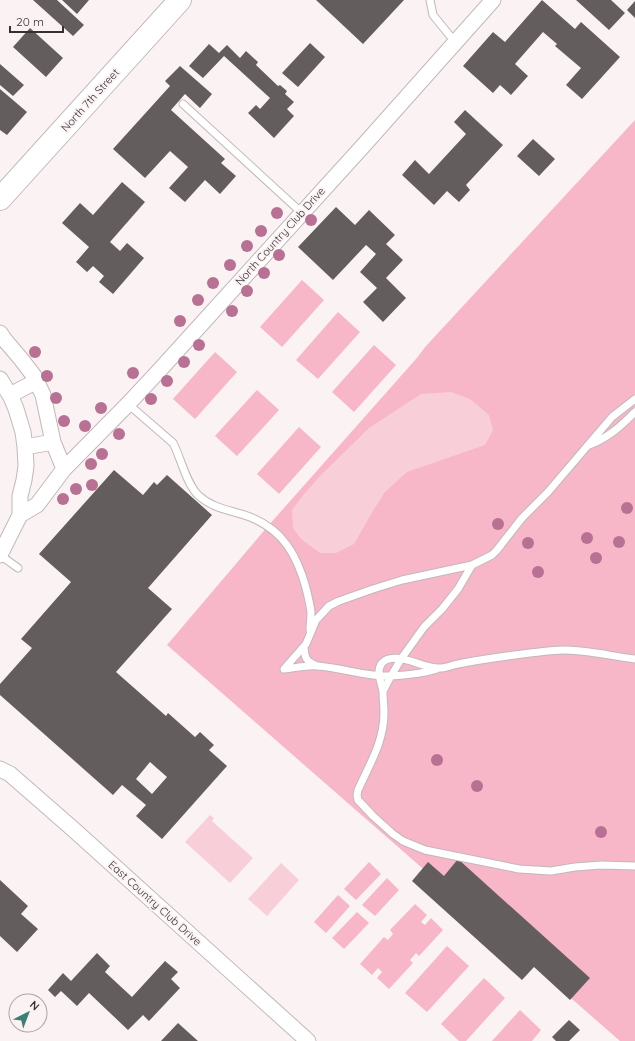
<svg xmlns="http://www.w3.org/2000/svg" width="635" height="1041" font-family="Quicksand,sans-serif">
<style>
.green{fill:#f8b6c9}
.water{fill:#f8ced9}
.building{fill:#645d5e;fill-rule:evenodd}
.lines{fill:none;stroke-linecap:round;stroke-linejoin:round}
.lane-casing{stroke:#c1b8ba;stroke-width:9}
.street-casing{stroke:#c1b8ba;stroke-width:17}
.primary-casing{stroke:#c1b8ba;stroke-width:24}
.lane{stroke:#fff;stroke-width:7}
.street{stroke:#fff;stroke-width:15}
.primary{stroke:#fff;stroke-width:22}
.tree{fill:#b87192}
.labels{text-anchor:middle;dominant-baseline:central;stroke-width:4;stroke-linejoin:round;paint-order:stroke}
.street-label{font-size:11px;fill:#353132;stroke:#fbf2f4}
</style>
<rect width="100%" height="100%" fill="#fbf2f4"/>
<path class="green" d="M635 120V1041H620L167 645 268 526 416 359 426 346Z
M302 280 324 300 282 347 260 327Z
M338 312 360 332 318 379 296 360Z
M374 345 396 365 354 412 332 392Z
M215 352 237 372 195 419 173 399Z
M257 390 279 410 237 456 215 436Z
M299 427 321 447 279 494 257 474Z
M369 862 381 874 356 900 344 889Z
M387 878 399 890 375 916 362 905Z
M338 895 350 906 326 933 314 922Z
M415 904 427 915 421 922 425 925 431 918 443 930 419 956 416 953 410 960 413 963 389 989 377 978 382 972 378 968 372 975 360 964 384 937 388 940 393 934 390 930Z
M357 912 369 923 344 949 332 938Z
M447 946 469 966 427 1012 405 993Z
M484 978 505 998 466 1041H459L441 1024Z
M520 1010 541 1030 532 1041H492Z"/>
<path class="water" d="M451 392 470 399 489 415 493 430 485 445 407 472 385 492 373 511 354 544 336 553H320L301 539 293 528 292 510 304 494 322 474 369 428 421 394Z
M210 815 214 818 212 821 253 858 230 883 185 842Z
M281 863 299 880 267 916 248 899Z"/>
<path class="building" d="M33 0H57L84 25 73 36Z
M62 0H89L77 14Z
M316 0H404L363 44Z
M542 0 575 29 581 22 620 57 582 99 566 85 581 68 555 46 557 44 543 32 515 64 528 76 511 95 500 85 493 93 463 66 493 32 505 42Z
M576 0H611L625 13 609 30Z
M635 1V18L627 10Z
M30 28 63 58 46 77 13 47Z
M310 43 325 57 298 87 282 73Z
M209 44 219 53 227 45 240 58 246 51 258 62 256 65 278 86 280 85 287 91 285 94 294 102 287 109 294 116 274 138 248 113 256 105 260 109 270 98 224 56 203 78 189 66Z
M0 64 24 85 13 96 0 85Z
M180 66 212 94 200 108 185 94 171 110 225 159 221 163 236 176 220 194 205 180 185 202 169 188 188 167 170 151 145 178 113 149 170 86 165 81Z
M0 89 27 112 7 135 0 130Z
M465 110 503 145 466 185 470 190 459 202 447 191 434 205 402 175 415 160 429 174 466 134 454 122Z
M533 139 555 159 539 176 517 156Z
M122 182 145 202 110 242 120 251 127 243 144 258 113 294 99 282 104 276 93 266 87 272 76 262 89 247 62 223 80 203 93 215Z
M336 207 355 225 369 210 395 235 386 244 403 260 386 278 406 298 383 322 363 302 377 288 360 272 376 254 366 245 333 280 298 247Z
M114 470 143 495 154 482 157 485 167 475 212 515 148 588 172 609 116 672 166 716 168 713 195 737 200 732 214 745 209 750 227 766 162 839 136 816 146 805 122 785 113 795 0 695V684L32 648 21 639 71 582 39 554ZM150 762 167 777 152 794 136 779Z
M458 859 590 978 570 1000 534 967 522 980 412 881 428 862 444 876Z
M0 880 28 906 21 914 38 929 17 952 0 936Z
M97 953 110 966 105 972 132 997 165 961 178 972 171 979 180 988 149 1021 143 1015 128 1030 89 993 77 1006 61 991 55 997 48 990 63 973 71 981Z
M569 1020 580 1030 569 1041H556L552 1037Z
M178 1023 198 1041H161Z"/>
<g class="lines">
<g class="lane-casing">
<path id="lane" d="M430 0 433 15 455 42
M183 104 302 213
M128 404 173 443C181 458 186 483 198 495 213 509 231 510 250 517 283 530 297 555 306 588 308 596 310 604 311 612 311 618 310 624 310 630
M587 446C608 438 620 427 635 412
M0 555 18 568
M472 565 458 589 442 609 424 627 401 659 391 676C366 677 343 668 318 666 307 665 295 668 284 669L306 644 316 620 329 606 339 601 373 589 402 580 472 565 492 555 497 550 522 518 548 492 612 417 635 399
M304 647C305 659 306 661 317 666
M635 659C611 656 587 650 563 650 552 650 541 652 530 653 506 656 482 659 458 664 452 665 446 668 440 668 426 670 394 649 382 663 375 672 382 683 383 692 383 699 384 706 384 713 384 742 369 765 358 790L357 795 358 800 373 816 393 834 403 841 425 850 519 869 551 871 575 867 601 865 635 866
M383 691 391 676C407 675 422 674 437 669"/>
</g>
<g class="street-casing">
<path id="street" d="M0 333 4 339 21 359 34 376 43 395 53 442 64 469 37 505 20 515
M0 379 11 397 16 409 23 432 25 447 26 466 24 480 20 496V515L0 555
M10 395 37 381
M25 447 53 442
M64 469 128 404 157 373 363 146 493 0
M0 769 10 774 73 829 308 1041"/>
</g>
<g class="primary-casing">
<path id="primary" d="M0 199 180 0"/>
</g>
<use href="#lane" class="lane"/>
<use href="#street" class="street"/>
<use href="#primary" class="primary"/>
</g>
<g class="tree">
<circle cx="277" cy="213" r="6"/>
<circle cx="311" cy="220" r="6"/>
<circle cx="261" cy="231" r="6"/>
<circle cx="247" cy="246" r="6"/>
<circle cx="279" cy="255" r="6"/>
<circle cx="230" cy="265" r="6"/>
<circle cx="264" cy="273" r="6"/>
<circle cx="213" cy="283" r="6"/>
<circle cx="247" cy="291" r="6"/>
<circle cx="198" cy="300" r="6"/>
<circle cx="232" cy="311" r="6"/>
<circle cx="180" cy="321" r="6"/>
<circle cx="199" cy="345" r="6"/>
<circle cx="35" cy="352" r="6"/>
<circle cx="184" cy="362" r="6"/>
<circle cx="133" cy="373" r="6"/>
<circle cx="47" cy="376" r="6"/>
<circle cx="167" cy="381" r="6"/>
<circle cx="56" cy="398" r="6"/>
<circle cx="151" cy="399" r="6"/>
<circle cx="101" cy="408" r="6"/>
<circle cx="64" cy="421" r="6"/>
<circle cx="85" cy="426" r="6"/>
<circle cx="119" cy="434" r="6"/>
<circle cx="102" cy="454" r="6"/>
<circle cx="91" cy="464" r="6"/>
<circle cx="92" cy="485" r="6"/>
<circle cx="76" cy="489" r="6"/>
<circle cx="63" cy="499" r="6"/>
<circle cx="627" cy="508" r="6"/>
<circle cx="498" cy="524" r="6"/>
<circle cx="587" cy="538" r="6"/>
<circle cx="619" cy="542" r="6"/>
<circle cx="528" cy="543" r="6"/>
<circle cx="596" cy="558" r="6"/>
<circle cx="538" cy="572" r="6"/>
<circle cx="437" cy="760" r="6"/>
<circle cx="477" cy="786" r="6"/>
<circle cx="601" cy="832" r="6"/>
</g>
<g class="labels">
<g class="street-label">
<text transform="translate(90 100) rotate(-48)">North 7th Street</text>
<text transform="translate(280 236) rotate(-48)">North Country Club Drive</text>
<text transform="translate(155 903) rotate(42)">East Country Club Drive</text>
</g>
</g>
<g transform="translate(28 1013) rotate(42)"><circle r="19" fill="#fbf2f4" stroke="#aca5a6"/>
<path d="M0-3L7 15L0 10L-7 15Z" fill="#3c8074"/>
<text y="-6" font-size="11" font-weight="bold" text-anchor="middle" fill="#353132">N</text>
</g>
<path d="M10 26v6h53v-6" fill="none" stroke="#353132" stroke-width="2"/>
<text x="16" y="26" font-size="12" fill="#353132" stroke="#fbf2f4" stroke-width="3" paint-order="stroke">20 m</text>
</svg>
